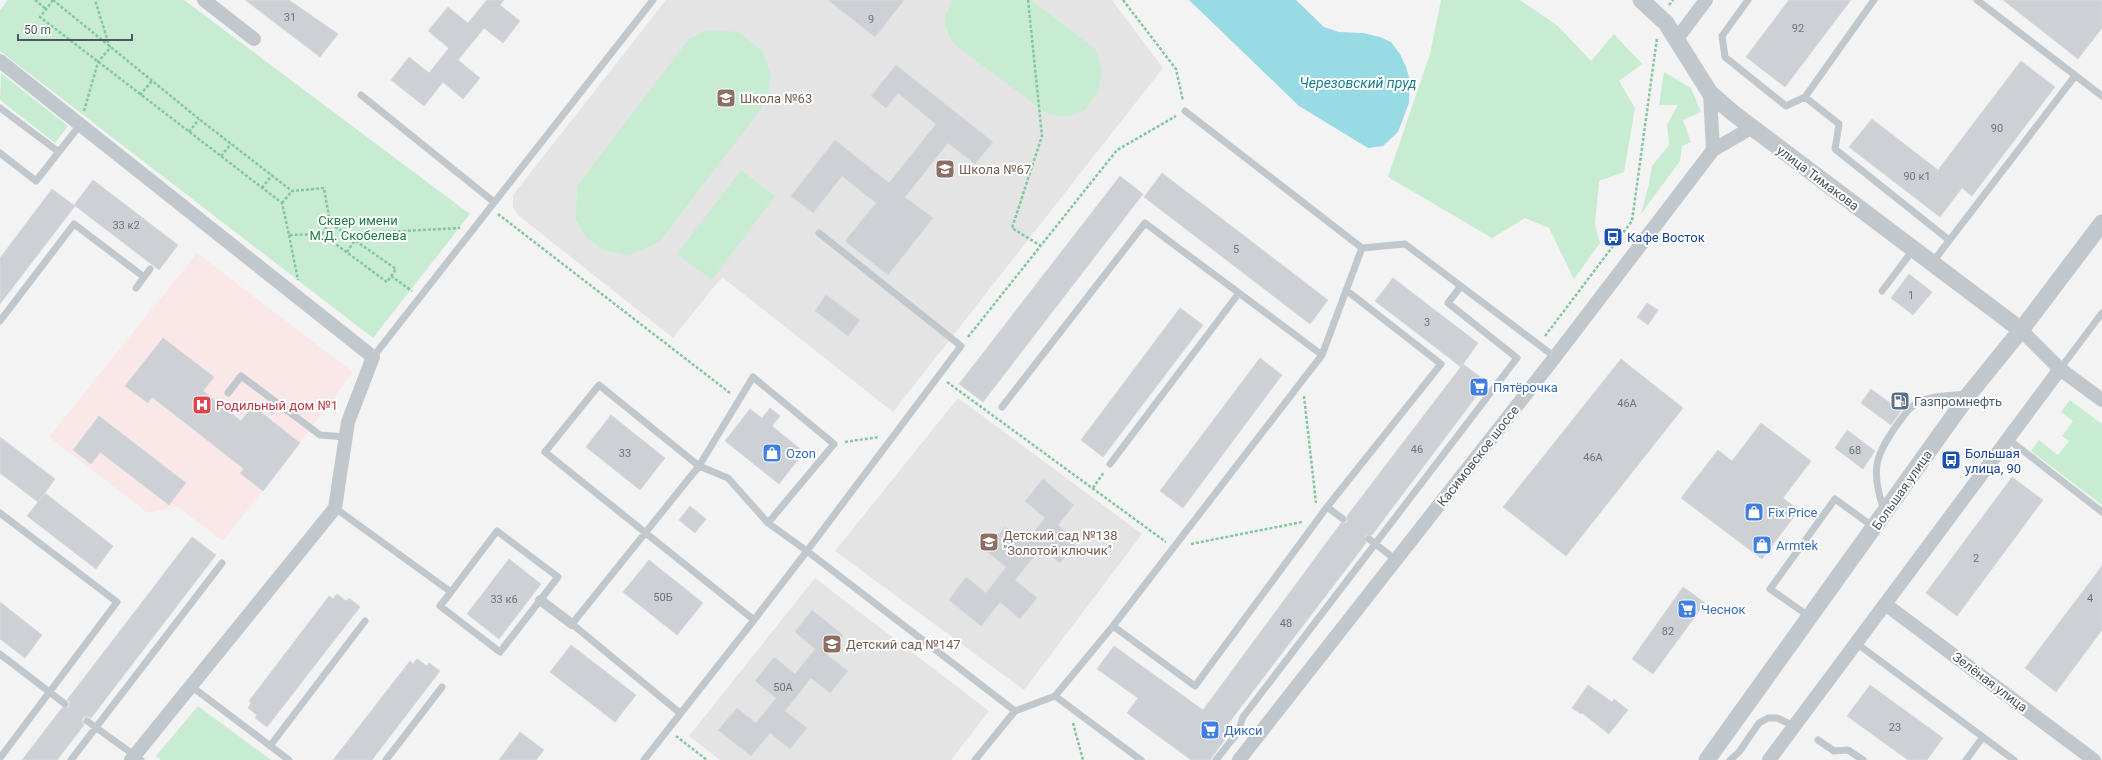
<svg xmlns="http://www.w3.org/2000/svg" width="2102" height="760" font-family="Roboto,sans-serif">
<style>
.education{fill:#e5e4e4}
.medical{fill:#fae8e8}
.green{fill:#c7ecd2}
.water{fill:#99dbe5}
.building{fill:#cdd0d4;stroke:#d7d9dd}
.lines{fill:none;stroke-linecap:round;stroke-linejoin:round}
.path{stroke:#82c79f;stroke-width:2.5;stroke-dasharray:3 2;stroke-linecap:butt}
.service{stroke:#c0c8cd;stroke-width:7}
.pedestrian{stroke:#c0c8cd;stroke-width:10}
.minor{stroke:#c0c8cd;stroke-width:14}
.tertiary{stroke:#c0c8cd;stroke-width:17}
.labels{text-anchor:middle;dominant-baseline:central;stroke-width:4;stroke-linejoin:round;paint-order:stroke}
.number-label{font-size:11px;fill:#6c757c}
.education-label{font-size:13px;fill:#785e54;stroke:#fff;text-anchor:start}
.street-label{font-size:13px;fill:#4c575e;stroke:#fff}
.park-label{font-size:13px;fill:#227b47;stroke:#fff}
.transit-label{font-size:13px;fill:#164399;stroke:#fff;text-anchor:start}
.shop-label{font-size:13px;fill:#366cbe;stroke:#fff;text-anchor:start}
.service-label{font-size:13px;fill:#4e5e75;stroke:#fff;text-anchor:start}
.health-label{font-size:13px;fill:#be3a42;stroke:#fff;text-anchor:start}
.water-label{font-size:14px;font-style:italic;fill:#1a7e8c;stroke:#fff}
</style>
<rect width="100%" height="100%" fill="#f4f3f3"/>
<path class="education" d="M666 0H1112L1163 68 893 412 722 277 673 338 518 215 513 207V195Z
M958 398 1142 534 1024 690 835 551Z
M815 578 989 711 951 760H720L689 736Z"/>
<path class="medical" d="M197 253 353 372 300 443 223 541 176 506 148 513 49 437Z"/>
<path class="green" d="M8 0H184L470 214 373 338 0 51V10Z
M953 0H1031L1096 50 1102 71 1098 92 1085 110 1068 117 1048 114 954 44C944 26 941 18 953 0Z
M1441 0H1520L1558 26 1591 61 1614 34 1642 64 1619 81 1635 108 1624 172 1599 181 1595 224 1600 243 1574 279 1549 228 1525 218 1492 238 1388 177 1430 54Z
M707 30 739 32 763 52 771 75 768 100 659 242 631 255 603 250 586 237 576 220 577 186 689 39Z
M1664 72 1691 88 1701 112 1683 120 1691 142 1682 146 1680 161 1641 214 1649 184 1652 166 1669 145 1667 125 1678 105H1659Z
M1 73 68 126 55 143 0 100Z
M741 170 775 196 712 280 677 254Z
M2070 400 2102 424V505L2031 451 2039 440 2058 455 2069 441 2062 436 2073 421 2061 412Z
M198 706 271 760H161L156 756Z"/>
<path class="water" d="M1189 0H1296L1324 27 1339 32 1363 33 1380 37 1391 42 1400 54 1406 67 1410 81 1409 103 1398 132 1383 146 1368 148 1299 106Z"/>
<path class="building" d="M245 0H289L338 34 320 57Z
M487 0H504L500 5 520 21 503 43 484 28 458 60 480 78 463 99 443 82 424 106 391 80 409 57 429 73 449 48 428 31 448 7 468 23Z
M828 0H904L875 37Z
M1789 0H1851L1785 87 1746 57Z
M2003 0H2102V28L2078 59Z
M2021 61 2055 87 1972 196 1962 188 1940 217 1849 147 1872 119 1938 170Z
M896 65 993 142 975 164 948 143 905 197 933 218 888 275 845 241 876 203 842 176 813 213 791 196 835 140 889 183 936 124 898 93 886 108 871 96Z
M1162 173 1328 300 1310 324 1144 197Z
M1120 176 1143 194 983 402 959 384Z
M93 180 178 245 159 270 74 205Z
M52 189 75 206 0 304V258Z
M1909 274 1932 292 1913 315 1891 298Z
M1393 278 1478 343 1461 367 1375 301Z
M826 295 860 320 848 336 815 311Z
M1647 303 1658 310 1648 325 1637 317Z
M1180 308 1203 325 1103 457 1081 440Z
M163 338 214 377 203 391 241 421 253 406 300 443 263 491 240 473 244 469 152 397 148 403 125 386Z
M1260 358 1282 375 1183 508 1160 491Z
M1621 359 1683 408 1566 556 1503 507Z
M1463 364 1487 382 1372 535 1365 536 1366 543 1228 724 1234 727 1210 760H1191L1127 713 1138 698 1097 669 1114 646 1203 710 1341 523 1347 522V516Z
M1871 389 1901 411 1891 425 1861 403Z
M770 408 780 416 772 426 804 452 779 484 725 441 750 409 762 418Z
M611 415 665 458 640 490 586 447Z
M99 416 186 483 169 505 100 452 91 464 73 450Z
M1761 423 1811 461 1783 498 1799 510 1762 559 1681 498 1718 450 1732 461Z
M1847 430 1875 451 1863 469 1835 448Z
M0 437 55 479 38 502 0 473Z
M2012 477 2043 500 1957 616 1926 593Z
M1043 479 1074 505 1058 525 1078 541 1060 563 1041 548 1015 580 1037 598 1020 619 1000 602 981 626 949 600 966 577 986 593 1006 567 985 550 1005 527 1025 543 1045 518 1025 501Z
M45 493 113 546 96 569 27 516Z
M690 506 706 519 695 533 679 520Z
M192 537 216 555 91 718 87 716 83 718 82 721 84 725 57 760H22L62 708 69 707 70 702 67 700Z
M509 559 541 584 499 639 467 614Z
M649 560 703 603 677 635 623 592Z
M2102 566V630L2056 692 2025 668Z
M1683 587 1705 603 1653 674 1632 659Z
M337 594 346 601 349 598 360 607 267 727 255 718 257 715 248 708 251 703 249 701 329 596 333 599Z
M0 602 42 635 25 658 0 639Z
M812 610 843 635 827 655 848 671 830 693 811 678 785 711 807 728 790 749 770 733 751 756 718 730 737 708 756 723 776 698 755 681 774 657 795 674 815 649 795 632Z
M571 645 636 695 615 722 550 672Z
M417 659 427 666 429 663 440 671 372 760H333L410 661 413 664Z
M1588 685 1612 702 1614 699 1628 710 1609 734 1582 713 1581 714 1572 708Z
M1870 685 1943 738 1927 760H1908L1847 716Z
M520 732 544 750 536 760H499Z"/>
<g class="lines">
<path class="path" d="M35 0 46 9
M53 0 199 119 292 191 324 188 330 223 396 269 387 282 322 234 289 235 282 203 40 17Z
M1028 0 1042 136 1012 228 1041 246
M1123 0 1176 69 1183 101
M1669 5 1673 0
M140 95 152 81
M84 111 98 62 110 48 95 0
M189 132 199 119
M221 156 231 144
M262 188 272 175
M282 203 292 191
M498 214 730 393
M322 234 330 223
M348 234 460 228
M289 235 298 280
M347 252 355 240
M391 276 412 291
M1545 336 1632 221 1657 38
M968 337 1117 150 1176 116
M947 382 1166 542
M1304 396 1316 503
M845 442 879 437
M1093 488 1104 472
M1191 544 1302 522
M1073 723 1083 760
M676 736 707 760"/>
<path class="service" d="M1748 0 1722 36 1725 57 1786 106 1805 97 1874 0
M1977 0 2102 96
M361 95 494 202
M1805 97 1839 124 1835 149 1949 240
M0 108 59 152
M1185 111 1362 248 1405 244 1555 357
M0 153 36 181 80 125
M1932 263 2075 76
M136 288 150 269
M1882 291 1913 250
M0 321 74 224 144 277
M373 357 653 0
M2060 369 2102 313
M228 393 241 376 320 435 345 437
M1002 407 1145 223 1322 355
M2008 439 2102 512
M1110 464 1239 293
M1327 507 1343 519
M335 508 451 592 497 531 558 577 500 652 440 606 451 592
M1884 510C1870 470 1875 455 1899 422 1905 414 1911 405 1921 401 1934 395 1952 396 1966 394
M0 513 117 602 0 758
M768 523 728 478 699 466 753 377 834 444 768 523 807 551 961 346 819 233
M1369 539 1396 560
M1810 617 1770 589 1835 499 1875 528
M1113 626 1322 355 1362 248
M1856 643 2014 760
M0 654 65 704
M191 686 289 760
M1055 696 1113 626 1195 686 1327 507 1441 364 1346 290
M680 713 572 624 699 466 599 385 545 452 754 620 807 551 1015 711 1055 696 1141 760
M87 721 141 760
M1818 740 1834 751 1848 750 1863 760
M270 746 365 621
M71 760 222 563
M386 760 442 687
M644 760 754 620
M975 760 1015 711
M1216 760 1238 732 1243 717 1517 358 1448 303 1461 286
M1730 760 1739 752 1759 723 1768 718H1777L1794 726
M1966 760 1983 737"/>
<path class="pedestrian" d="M540 600 572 624"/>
<path class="minor" d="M204 0 254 39
M1676 40 1706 0
M0 61 373 357 348 422 335 508 131 760
M1710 93 1713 150
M2021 330 2060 369 2102 400
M1885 604 2094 760
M1239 760 1555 357 1713 150 1751 128
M1769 760 2060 369"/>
<path class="tertiary" d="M1641 0 1666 23 1710 93 1733 113 2021 330
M1707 760 1970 393 2021 330 2102 223"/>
</g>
<defs>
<g id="school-square" transform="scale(1)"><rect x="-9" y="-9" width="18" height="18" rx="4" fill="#8d6e63" stroke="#fff"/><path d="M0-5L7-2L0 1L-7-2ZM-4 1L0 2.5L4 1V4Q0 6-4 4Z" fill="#fff"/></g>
<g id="bus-square" transform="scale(1)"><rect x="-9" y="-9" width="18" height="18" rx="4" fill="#1a4fb4" stroke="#fff"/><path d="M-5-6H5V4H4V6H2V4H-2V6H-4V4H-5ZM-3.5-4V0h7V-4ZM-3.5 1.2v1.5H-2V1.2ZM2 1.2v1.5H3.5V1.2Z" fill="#fff"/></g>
<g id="supermarket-square" transform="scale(1)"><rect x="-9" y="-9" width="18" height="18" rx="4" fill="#3f7fe0" stroke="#fff"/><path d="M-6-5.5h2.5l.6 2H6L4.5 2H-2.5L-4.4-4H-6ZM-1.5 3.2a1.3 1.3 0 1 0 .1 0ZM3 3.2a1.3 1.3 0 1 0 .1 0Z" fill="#fff"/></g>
<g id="fuel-square" transform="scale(1)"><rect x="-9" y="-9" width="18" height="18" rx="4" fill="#5c6f8a" stroke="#fff"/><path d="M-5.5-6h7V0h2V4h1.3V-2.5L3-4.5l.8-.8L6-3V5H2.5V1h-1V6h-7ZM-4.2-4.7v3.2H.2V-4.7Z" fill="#fff"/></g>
<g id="hospital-square" transform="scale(1)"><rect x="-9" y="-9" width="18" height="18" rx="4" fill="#e0444e" stroke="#fff"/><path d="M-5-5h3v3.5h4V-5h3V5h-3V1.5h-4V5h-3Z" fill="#fff"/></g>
<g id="shop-square" transform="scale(1)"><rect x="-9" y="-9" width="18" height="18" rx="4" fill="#3f7fe0" stroke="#fff"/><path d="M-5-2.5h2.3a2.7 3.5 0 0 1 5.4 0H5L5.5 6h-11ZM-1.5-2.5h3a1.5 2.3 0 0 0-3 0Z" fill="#fff"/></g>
</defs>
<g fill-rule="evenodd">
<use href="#school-square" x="726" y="98"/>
<use href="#school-square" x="945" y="169"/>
<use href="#bus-square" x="1613" y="237"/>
<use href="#supermarket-square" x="1479" y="387"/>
<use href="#fuel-square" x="1900" y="401"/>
<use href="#hospital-square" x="202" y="405"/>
<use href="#shop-square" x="772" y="453"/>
<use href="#bus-square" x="1951" y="460"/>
<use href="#shop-square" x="1754" y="512"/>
<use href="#school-square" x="989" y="542"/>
<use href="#shop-square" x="1762" y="545"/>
<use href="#supermarket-square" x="1687" y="609"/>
<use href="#school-square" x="832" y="644"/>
<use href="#supermarket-square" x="1210" y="730"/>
</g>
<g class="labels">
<g class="number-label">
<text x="290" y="17">31</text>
<text x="871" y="19">9</text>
<text x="1798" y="28">92</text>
<text x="1997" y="128">90</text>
<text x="1917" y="176">90 к1</text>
<text x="126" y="225">33 к2</text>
<text x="1236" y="249">5</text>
<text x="1911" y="295">1</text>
<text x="1427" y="322">3</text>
<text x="1627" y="403">46А</text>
<text x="1417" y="449">46</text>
<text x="1855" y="450">68</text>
<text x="625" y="453">33</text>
<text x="1593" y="457">46А</text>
<text x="1976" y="558">2</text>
<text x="663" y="597">50Б</text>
<text x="2090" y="598">4</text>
<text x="504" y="599">33 к6</text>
<text x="1286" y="623">48</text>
<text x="1668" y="631">82</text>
<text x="783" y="687">50А</text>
<text x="1895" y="727">23</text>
</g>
<g class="education-label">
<text x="740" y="98">Школа №63</text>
<text x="959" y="169">Школа №67</text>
<text x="1003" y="535">Детский сад №138<tspan x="1003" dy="15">"Золотой ключик"</tspan></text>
<text x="846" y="644">Детский сад №147</text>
</g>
<g class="street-label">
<text transform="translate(1818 178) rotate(37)">улица Тимакова</text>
<text transform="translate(1478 456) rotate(-52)">Касимовское шоссе</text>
<text transform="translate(1902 490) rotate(-55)">Большая улица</text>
<text transform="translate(1990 682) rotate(37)">Зелёная улица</text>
</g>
<g class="park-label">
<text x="358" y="220">Сквер имени<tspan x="358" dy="15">М.Д. Скобелева</tspan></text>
</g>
<g class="transit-label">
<text x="1627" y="237">Кафе Восток</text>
<text x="1965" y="453">Большая<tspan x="1965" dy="15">улица, 90</tspan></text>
</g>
<g class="shop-label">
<text x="1493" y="387">Пятёрочка</text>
<text x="786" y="453">Ozon</text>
<text x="1768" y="512">Fix Price</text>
<text x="1776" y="545">Armtek</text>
<text x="1701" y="609">Чеснок</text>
<text x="1224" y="730">Дикси</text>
</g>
<g class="service-label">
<text x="1914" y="401">Газпромнефть</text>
</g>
<g class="health-label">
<text x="216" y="405">Родильный дом №1</text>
</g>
<g class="water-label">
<text x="1358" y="83">Черезовский пруд</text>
</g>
</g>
<path d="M18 34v6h114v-6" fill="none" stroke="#4c575e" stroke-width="2"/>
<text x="24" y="34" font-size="12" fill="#4c575e" stroke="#ffffff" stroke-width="3" paint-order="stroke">50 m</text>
</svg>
